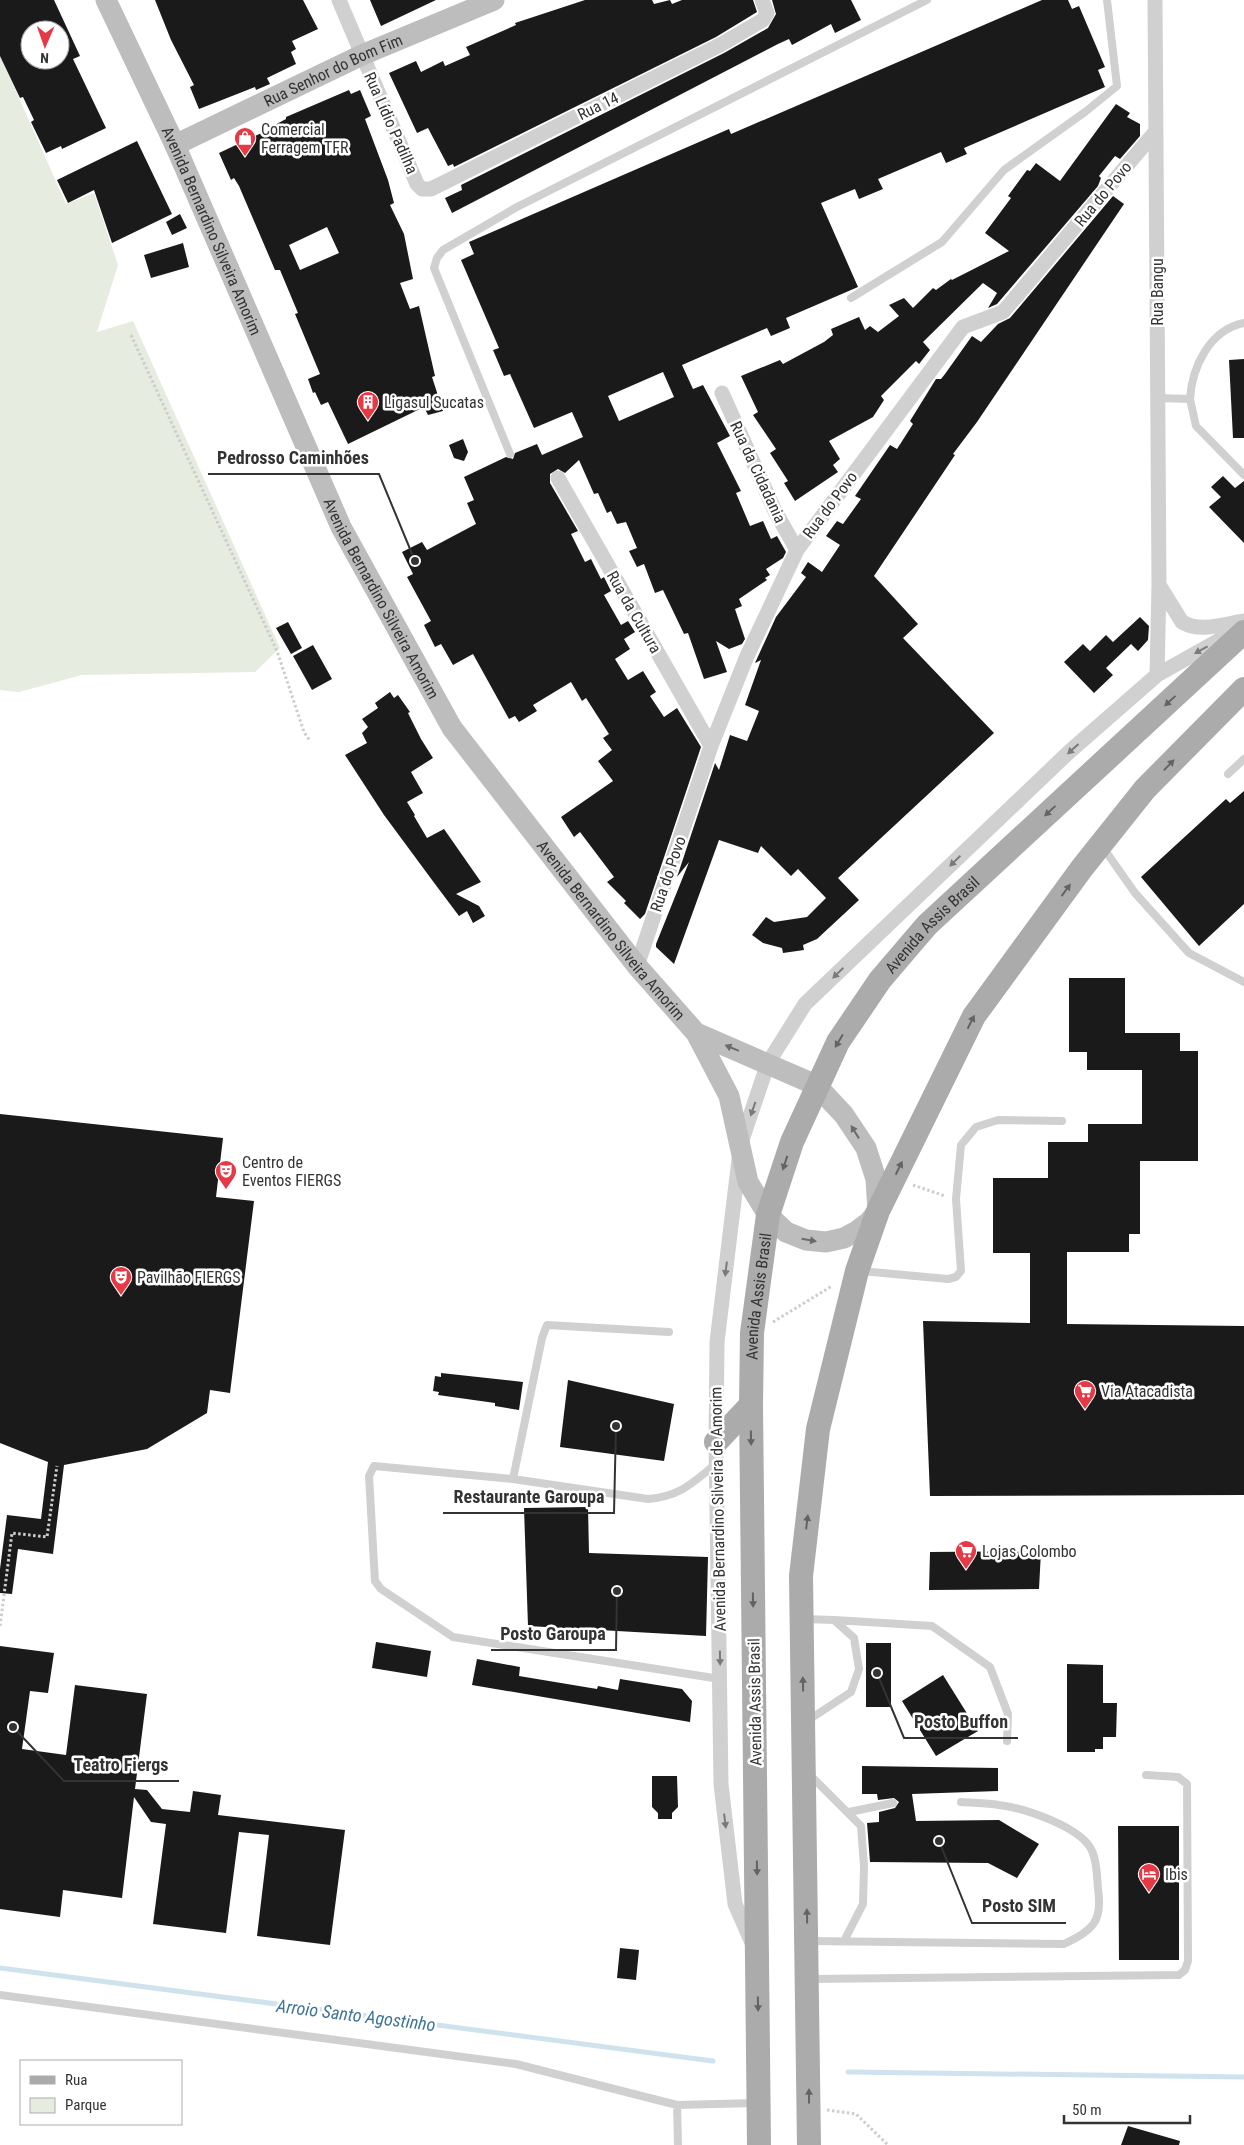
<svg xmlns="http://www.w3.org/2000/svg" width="1244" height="2145" font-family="'Roboto Condensed',sans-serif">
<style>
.green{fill:#e6ecdf}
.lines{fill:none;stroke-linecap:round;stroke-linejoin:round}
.stream{stroke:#cfe2ee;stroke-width:5}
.building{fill:#1a1a1a;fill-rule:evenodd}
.path{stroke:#cdcdcd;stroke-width:3;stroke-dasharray:2.5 2.5;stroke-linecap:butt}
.lane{stroke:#d0d0d0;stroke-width:8}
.street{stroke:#d0d0d0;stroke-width:15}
.secondary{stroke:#bdbdbd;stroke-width:21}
.primary{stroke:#ababab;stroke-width:24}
.oneway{fill:#7a7a7a}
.oneway2{fill:#636363}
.oneway3{fill:#6a6a6a}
.labels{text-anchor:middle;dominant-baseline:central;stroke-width:5;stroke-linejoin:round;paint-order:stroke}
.street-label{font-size:16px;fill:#333;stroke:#fff}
.poi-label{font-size:16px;fill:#333;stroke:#fff;text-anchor:start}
.water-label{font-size:18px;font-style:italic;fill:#3f7597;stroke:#fff}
.leader{fill:none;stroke:#333;stroke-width:2}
.callout-dot{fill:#333;stroke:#fff;stroke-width:2}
.callout-label{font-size:18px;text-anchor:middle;font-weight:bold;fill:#333;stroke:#fff;stroke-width:5;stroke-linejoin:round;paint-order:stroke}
</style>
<rect width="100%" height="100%" fill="#fff"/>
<path class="green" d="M0 55 66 204 94 193 118 265 97 332 133 321 280 648 255 672 82 675 19 692 0 690Z"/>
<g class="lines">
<path class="stream" d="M0 1968 713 2061
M848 2072 1244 2077"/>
</g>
<path class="building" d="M0 0H54L80 56 73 59 106 128 62 149 61 146 46 153 31 122 34 120 23 97 20 98 0 56ZM30 30H60V60H30Z
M155 0H303L318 29 292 41 296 49 291 52 296 64 267 78 270 84 256 90 255 87 199 109 190 87 194 85 171 40Z
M370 0H436L381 26Z
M585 0H652L654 4 670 0 672 4 682 0H753L757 12 716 37 454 167 453 164 448 166 428 128 417 133 389 73 416 61 421 72 443 61 445 66 470 55 466 47 516 25 515 23Z
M772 0H851L861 20 835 33 831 24 792 45 789 39 778 44 452 213 445 198 462 190 461 185 724 53 768 28 776 14Z
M1042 0H1068L1072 9 1079 6 1105 67 1098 70 1105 87 964 148 967 154 946 163 941 152 878 179 883 189 859 199 855 189 821 203 858 287 786 318 790 328 771 336 767 328 682 365 693 389 703 385 730 436 717 443 741 491 736 493 750 526 763 521 771 539 777 536 786 552 783 558 766 569 770 575 765 578 767 580 739 599 742 606 735 609 745 639 742 644 729 649 716 641 727 672 704 679 688 633 684 634 663 590 655 593 644 564 637 567 629 551 637 548 626 522 617 524 611 511 607 513 598 493 594 494 579 460 565 473 558 469 550 474V483L578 531 571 534 585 562 591 559 601 579 604 577 611 591 604 595 621 625 628 621 635 632 624 639 630 649 615 659 628 680 643 671 656 692 650 696 664 717 677 708 701 747 645 914 640 919 624 903 626 901 607 882 614 877 580 832 574 837 561 817 613 781 598 761 612 750 603 738 609 734 586 698 582 701 571 682 533 705 537 711 519 722 515 716 509 719 473 654 453 665 441 644 435 647 424 625 431 621 407 577 413 574 402 552 422 542 427 550 476 524 467 503 474 500 464 477 506 457 513 459 515 453 537 444 542 455 583 437 572 412 534 428 510 374 504 376 493 350 499 348 461 260 474 254 469 242 729 129 731 134ZM663 372 674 397 619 421 608 396Z
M349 90 351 94 360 90 371 116 365 119 388 180 394 203 390 205 404 234 413 279 400 283 410 309 419 306 435 376 432 377 443 411 428 415 424 407 348 444 328 402 321 405 315 392 313 393 308 379 320 374 295 314 298 313 280 270H275L239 186 234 178 231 180 219 153 272 128 271 127 286 119V117ZM327 227 339 253 300 270 289 245Z
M1116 104 1130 113 1127 117 1140 124V136L1120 159 1115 156 1099 176 1101 178 1098 186 997 304 988 308 997 293 983 283 923 342 930 350 919 364 916 361 881 396 884 400 873 417 829 441 840 459 833 465 838 472 795 501 784 483 788 481 770 453 776 449 753 415 758 412 741 376 780 360 783 364 824 342 833 335 831 329 859 317 865 330 870 326 878 332 899 316 889 305 904 298 913 308 933 288 936 290 951 279 952 280 1009 251 985 233 1011 198 1008 196 1027 170 1030 171 1036 163 1060 181Z
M137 141 172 214 112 243 94 190 68 203 57 180Z
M1113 196 1124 204 977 422 953 454 955 455 874 576 918 624 903 638 994 733 838 878 859 900 817 939 803 945 804 950 783 953 782 948 763 943 752 935 766 917 774 922 807 917 826 898 798 869 791 876 761 846 758 853 719 840 674 964 656 947V944L689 862 677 877 715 763 719 770 730 735 747 741 759 711 745 705 761 660 755 663 776 617 806 577 801 573 808 562 822 572 840 545 826 536 837 521 843 524 861 499 855 496 890 445 897 449 913 424 910 421 936 379H941L945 374 972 336 981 342 998 324 1010 318Z
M180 214 187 228 172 235 166 222Z
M183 243 189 267 151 278 144 255Z
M1244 359V438H1233L1229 360Z
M463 439 468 452 464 461 454 458 449 445Z
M1223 476 1235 488 1244 481V543L1209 507 1221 497 1211 487Z
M1140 617 1149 626 1148 640 1138 651 1131 644 1106 668 1113 675 1094 693 1064 662 1083 644 1090 651 1106 635 1113 642Z
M288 622 302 648 291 654 276 628Z
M313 645 332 679 312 690 293 656Z
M390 692 394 698 398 695 410 712 408 713 421 739 433 758 411 772 423 793 407 802 415 815 414 816 427 838 444 829 481 882 456 894 479 906 485 916 473 923 467 911 459 916 435 884 384 815 345 755 367 743 362 733 368 727 362 719 378 708 375 703Z
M1244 791V904L1199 946 1141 877 1226 799 1230 803Z
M1069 978H1125V1033H1180V1051H1198V1161H1140V1234H1129V1252H1067V1324L1244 1326V1495L930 1496 923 1321 1030 1323V1253H993V1178H1048V1142H1088V1124H1142V1070H1087V1052H1069Z
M0 1114 223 1138 216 1197 254 1201 230 1393 210 1390 207 1413 147 1449 64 1465 53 1554 18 1549 12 1594 0 1593V1569L7 1515 41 1519 48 1462 0 1443Z
M441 1373 523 1382 519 1410 495 1406V1403L438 1395 439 1392 433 1391 435 1376 441 1377Z
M568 1380 674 1404 664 1461 560 1447Z
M588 1507 589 1553 708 1557 706 1636 528 1626 524 1508Z
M1041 1551 1039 1589 929 1590 930 1552Z
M376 1642 431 1651 427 1677 372 1668Z
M866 1643H891V1707H866Z
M0 1646 54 1653 48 1693 30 1691 22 1749 66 1755 75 1685 147 1694 135 1789 147 1790 162 1809 190 1812 193 1791 221 1795 218 1815 345 1830 330 1945 257 1936 269 1835 239 1832 226 1933 153 1924 166 1824 151 1822 134 1797 122 1898 63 1890 60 1917 0 1909Z
M477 1659 520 1667 519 1676 597 1689 598 1686 618 1690 620 1679 682 1689 692 1701 690 1722 472 1685Z
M1067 1664 1103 1665V1703H1117L1116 1737H1103V1749H1095V1752H1067Z
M943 1675 978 1731 936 1756 902 1701Z
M862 1766 998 1768V1791L912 1794 916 1821 999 1820 1039 1844 1017 1878 988 1863 870 1862 867 1823 879 1822V1812L895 1808 899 1802 894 1798 878 1800 877 1794H862Z
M652 1776H677L678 1807 672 1813V1819H658V1813L652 1807Z
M1118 1826H1179V1960H1119Z
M620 1948 639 1950 636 1980 617 1978Z
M1128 2126 1180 2141 1179 2145H1121Z"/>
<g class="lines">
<path class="path" d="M131 335 277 651 304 732 310 741
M913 1185 945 1196
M773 1322 832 1286
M0 1626 12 1533 47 1537 57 1466
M827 2110 856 2114 888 2145"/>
<path class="lane" d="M851 298 942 242 1004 170 1085 112 1117 86 1107 0
M1158 398 1190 399 1196 426 1244 475
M1190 399C1192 366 1210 330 1244 323
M510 454 434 268 437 258 443 250 517 207 927 0
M1228 774 1244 759
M1102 846 1135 893 1189 953 1244 982
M861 1271 948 1279 956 1277 961 1271 956 1199 961 1145 976 1127 998 1120 1062 1121
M716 1464C692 1483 681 1496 648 1499L513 1479 374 1466 369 1476 375 1581 381 1589 453 1637 720 1679
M513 1479 542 1338 547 1325 669 1332
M803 1619 834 1620 854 1638 859 1669 851 1692 807 1721
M834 1620 932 1626 990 1667 1008 1714 1007 1741
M810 1775 861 1826 864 1866 863 1904 844 1941
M849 1812 893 1803
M810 1941 1064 1944C1092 1930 1103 1923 1098 1889 1097 1877 1097 1861 1092 1851 1082 1827 1024 1808 999 1805 987 1803 974 1803 961 1802
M810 1979 1179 1975 1185 1970 1188 1961 1187 1784 1178 1777 1146 1775
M0 1995 516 2064 677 2105 756 2103
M677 2105 678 2145"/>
<path class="street" d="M339 0 417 184 422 189H431L720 45 763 20 767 13 762 0
M1155 0 1159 585 1157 675
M722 393 775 511 797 550
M558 478 711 746
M1159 585 1182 622C1200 633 1224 624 1244 621
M637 966 711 746 747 656 797 550 963 327 1003 312 1156 131
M753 1945 735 1904 721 1784 716 1442 717 1342 741 1143 768 1063 805 1004 1069 752 1157 675 1232 633"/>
<g class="secondary">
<path id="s1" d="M106 0 175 145 341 527 452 728 637 966 696 1033 729 1096 748 1182 768 1215 786 1232 806 1240 826 1242 844 1238 857 1231 869 1222 878 1211 876 1179 866 1148 844 1115 816 1085 696 1033"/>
<path id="s2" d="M175 145 362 55 494 0"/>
</g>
<g class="primary">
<path d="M716 1442 751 1405"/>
<path id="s3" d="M759 2145 751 1405 752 1333 768 1215 792 1142 838 1042 880 980 927 925 1244 632"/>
<path d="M809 2145 801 1576 818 1429 857 1271 878 1211 974 1016 1082 868 1145 789 1244 689"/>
</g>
</g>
<defs><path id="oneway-solid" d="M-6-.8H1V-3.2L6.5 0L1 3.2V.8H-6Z" transform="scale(1.25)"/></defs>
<g class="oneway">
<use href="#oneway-solid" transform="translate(1201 650) rotate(151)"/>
<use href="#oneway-solid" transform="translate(1073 749) rotate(138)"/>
<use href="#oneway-solid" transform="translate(955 861) rotate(136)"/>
<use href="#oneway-solid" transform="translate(838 973) rotate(136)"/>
<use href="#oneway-solid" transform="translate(753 1109) rotate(109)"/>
<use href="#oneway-solid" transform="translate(726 1269) rotate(97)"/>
<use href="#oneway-solid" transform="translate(720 1658) rotate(89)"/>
<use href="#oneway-solid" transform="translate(725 1821) rotate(83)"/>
</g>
<g class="oneway2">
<use href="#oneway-solid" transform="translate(1170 701) rotate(137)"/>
<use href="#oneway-solid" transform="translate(1169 765) rotate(-46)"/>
<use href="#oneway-solid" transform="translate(1050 811) rotate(137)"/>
<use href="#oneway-solid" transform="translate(1066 890) rotate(-54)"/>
<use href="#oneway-solid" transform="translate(971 1022) rotate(-63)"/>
<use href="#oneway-solid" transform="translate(839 1041) rotate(121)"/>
<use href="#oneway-solid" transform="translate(785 1163) rotate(108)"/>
<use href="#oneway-solid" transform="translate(899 1168) rotate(-64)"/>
<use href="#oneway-solid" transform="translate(751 1438) rotate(89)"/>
<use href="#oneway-solid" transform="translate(807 1522) rotate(-83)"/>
<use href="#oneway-solid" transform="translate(753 1600) rotate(89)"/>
<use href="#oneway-solid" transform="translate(803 1684) rotate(-91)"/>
<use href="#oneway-solid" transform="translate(757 1868) rotate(89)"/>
<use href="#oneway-solid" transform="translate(807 1916) rotate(-91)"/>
<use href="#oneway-solid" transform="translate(758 2004) rotate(89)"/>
<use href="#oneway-solid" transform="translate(809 2096) rotate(-90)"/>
</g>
<g class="oneway3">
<use href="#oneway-solid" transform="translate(732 1048) rotate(-157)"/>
<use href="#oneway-solid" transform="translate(855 1132) rotate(-122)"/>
<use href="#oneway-solid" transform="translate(809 1240) rotate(10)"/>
</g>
<defs>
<g id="shop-pin" transform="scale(1.125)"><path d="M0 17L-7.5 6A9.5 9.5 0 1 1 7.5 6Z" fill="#e63946" stroke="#fff"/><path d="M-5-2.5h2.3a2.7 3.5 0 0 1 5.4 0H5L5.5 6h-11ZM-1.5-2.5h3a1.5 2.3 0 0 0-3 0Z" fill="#fff"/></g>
<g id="building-pin" transform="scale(1.125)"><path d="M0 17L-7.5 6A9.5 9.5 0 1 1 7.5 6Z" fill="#e63946" stroke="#fff"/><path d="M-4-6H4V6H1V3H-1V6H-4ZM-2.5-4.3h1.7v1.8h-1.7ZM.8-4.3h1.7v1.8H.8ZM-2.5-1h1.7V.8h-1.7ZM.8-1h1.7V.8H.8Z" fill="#fff"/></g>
<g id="theatre-pin" transform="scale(1.125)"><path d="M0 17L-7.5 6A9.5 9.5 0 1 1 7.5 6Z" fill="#e63946" stroke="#fff"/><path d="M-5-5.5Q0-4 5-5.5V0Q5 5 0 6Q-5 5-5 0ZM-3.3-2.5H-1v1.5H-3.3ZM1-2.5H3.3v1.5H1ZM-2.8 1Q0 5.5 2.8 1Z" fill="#fff"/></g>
<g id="supermarket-pin" transform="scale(1.125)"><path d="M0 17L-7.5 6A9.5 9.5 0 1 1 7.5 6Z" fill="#e63946" stroke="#fff"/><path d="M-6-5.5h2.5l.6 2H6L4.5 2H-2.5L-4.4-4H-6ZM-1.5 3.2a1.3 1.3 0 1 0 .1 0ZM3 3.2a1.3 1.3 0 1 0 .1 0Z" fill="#fff"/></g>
<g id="hotel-pin" transform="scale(1.125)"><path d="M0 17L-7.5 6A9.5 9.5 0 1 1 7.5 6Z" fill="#e63946" stroke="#fff"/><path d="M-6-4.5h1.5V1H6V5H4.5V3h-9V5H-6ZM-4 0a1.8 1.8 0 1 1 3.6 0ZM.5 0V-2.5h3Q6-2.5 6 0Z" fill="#fff"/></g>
</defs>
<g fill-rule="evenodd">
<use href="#shop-pin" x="245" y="138"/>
<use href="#building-pin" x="368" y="402"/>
<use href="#theatre-pin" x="226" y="1171"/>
<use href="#theatre-pin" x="121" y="1277"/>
<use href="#supermarket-pin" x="1085" y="1391"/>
<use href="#supermarket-pin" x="966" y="1551"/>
<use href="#hotel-pin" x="1149" y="1874"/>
</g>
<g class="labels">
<g class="street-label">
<text stroke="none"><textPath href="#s2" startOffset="175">Rua Senhor do Bom Fim</textPath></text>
<text transform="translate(598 106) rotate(-26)">Rua 14</text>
<text transform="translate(391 123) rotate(66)">Rua Lídio Padilha</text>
<text transform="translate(1103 194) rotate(-50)">Rua do Povo</text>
<text stroke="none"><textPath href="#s1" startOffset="254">Avenida Bernardino Silveira Amorim</textPath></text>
<text transform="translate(1157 292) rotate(-90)">Rua Bangu</text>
<text transform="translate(758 472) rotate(65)">Rua da Cidadania</text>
<text transform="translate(830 505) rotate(-53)">Rua do Povo</text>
<text stroke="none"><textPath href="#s1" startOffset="659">Avenida Bernardino Silveira Amorim</textPath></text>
<text transform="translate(634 612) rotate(60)">Rua da Cultura</text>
<text transform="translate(668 874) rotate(-71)">Rua do Povo</text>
<text stroke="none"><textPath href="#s3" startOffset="1269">Avenida Assis Brasil</textPath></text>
<text stroke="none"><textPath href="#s1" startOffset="1064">Avenida Bernardino Silveira Amorim</textPath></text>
<text stroke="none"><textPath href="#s3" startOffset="849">Avenida Assis Brasil</textPath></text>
<text transform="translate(718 1509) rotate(-91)">Avenida Bernardino Silveira de Amorim</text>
<text transform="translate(755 1702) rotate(-91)">Avenida Assis Brasil</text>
</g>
<g class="poi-label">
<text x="261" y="129">Comercial<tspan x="261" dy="18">Ferragem TFR</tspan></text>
<text x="384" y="402">Ligasul Sucatas</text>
<text x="242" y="1162">Centro de<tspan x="242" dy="18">Eventos FIERGS</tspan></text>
<text x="137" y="1277">Pavilhão FIERGS</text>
<text x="1101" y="1391">Via Atacadista</text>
<text x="982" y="1551">Lojas Colombo</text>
<text x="1165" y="1874">Ibis</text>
</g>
<g class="water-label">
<text transform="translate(356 2015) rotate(7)">Arroio Santo Agostinho</text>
</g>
</g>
<path class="leader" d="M415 561L379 474H208M616 1426L614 1513H443M617 1591L616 1650H491M877 1673L904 1738H1018M13 1727L64 1781H179M939 1841L972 1923H1066"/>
<g class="callout-dot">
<circle cx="415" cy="561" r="5"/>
<circle cx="616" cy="1426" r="5"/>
<circle cx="617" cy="1591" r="5"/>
<circle cx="877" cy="1673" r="5"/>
<circle cx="13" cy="1727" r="5"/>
<circle cx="939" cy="1841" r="5"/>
</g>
<g class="callout-label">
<text x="293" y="464">Pedrosso Caminhões</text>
<text x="529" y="1503">Restaurante Garoupa</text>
<text x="553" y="1640">Posto Garoupa</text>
<text x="961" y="1728">Posto Buffon</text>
<text x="121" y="1771">Teatro Fiergs</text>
<text x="1019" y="1912">Posto SIM</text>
</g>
<rect x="20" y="2060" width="162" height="65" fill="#ffffff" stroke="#adadad"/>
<rect x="30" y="2076" width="25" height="8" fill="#ababab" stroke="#adadad"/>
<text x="65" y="2085" font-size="15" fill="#333333">Rua</text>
<rect x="30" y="2098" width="25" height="15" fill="#e6ecdf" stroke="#adadad"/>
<text x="65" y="2110" font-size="15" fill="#333333">Parque</text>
<g transform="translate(45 45) rotate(182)"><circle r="24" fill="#ffffff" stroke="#adadad"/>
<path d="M0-4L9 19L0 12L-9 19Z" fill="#e63946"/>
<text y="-8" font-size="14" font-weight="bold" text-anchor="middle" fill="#333333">N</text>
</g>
<path d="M1064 2115v8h126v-8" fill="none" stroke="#333333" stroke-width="2.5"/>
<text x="1072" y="2115" font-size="15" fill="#333333" stroke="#ffffff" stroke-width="4" paint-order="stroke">50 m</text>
</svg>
